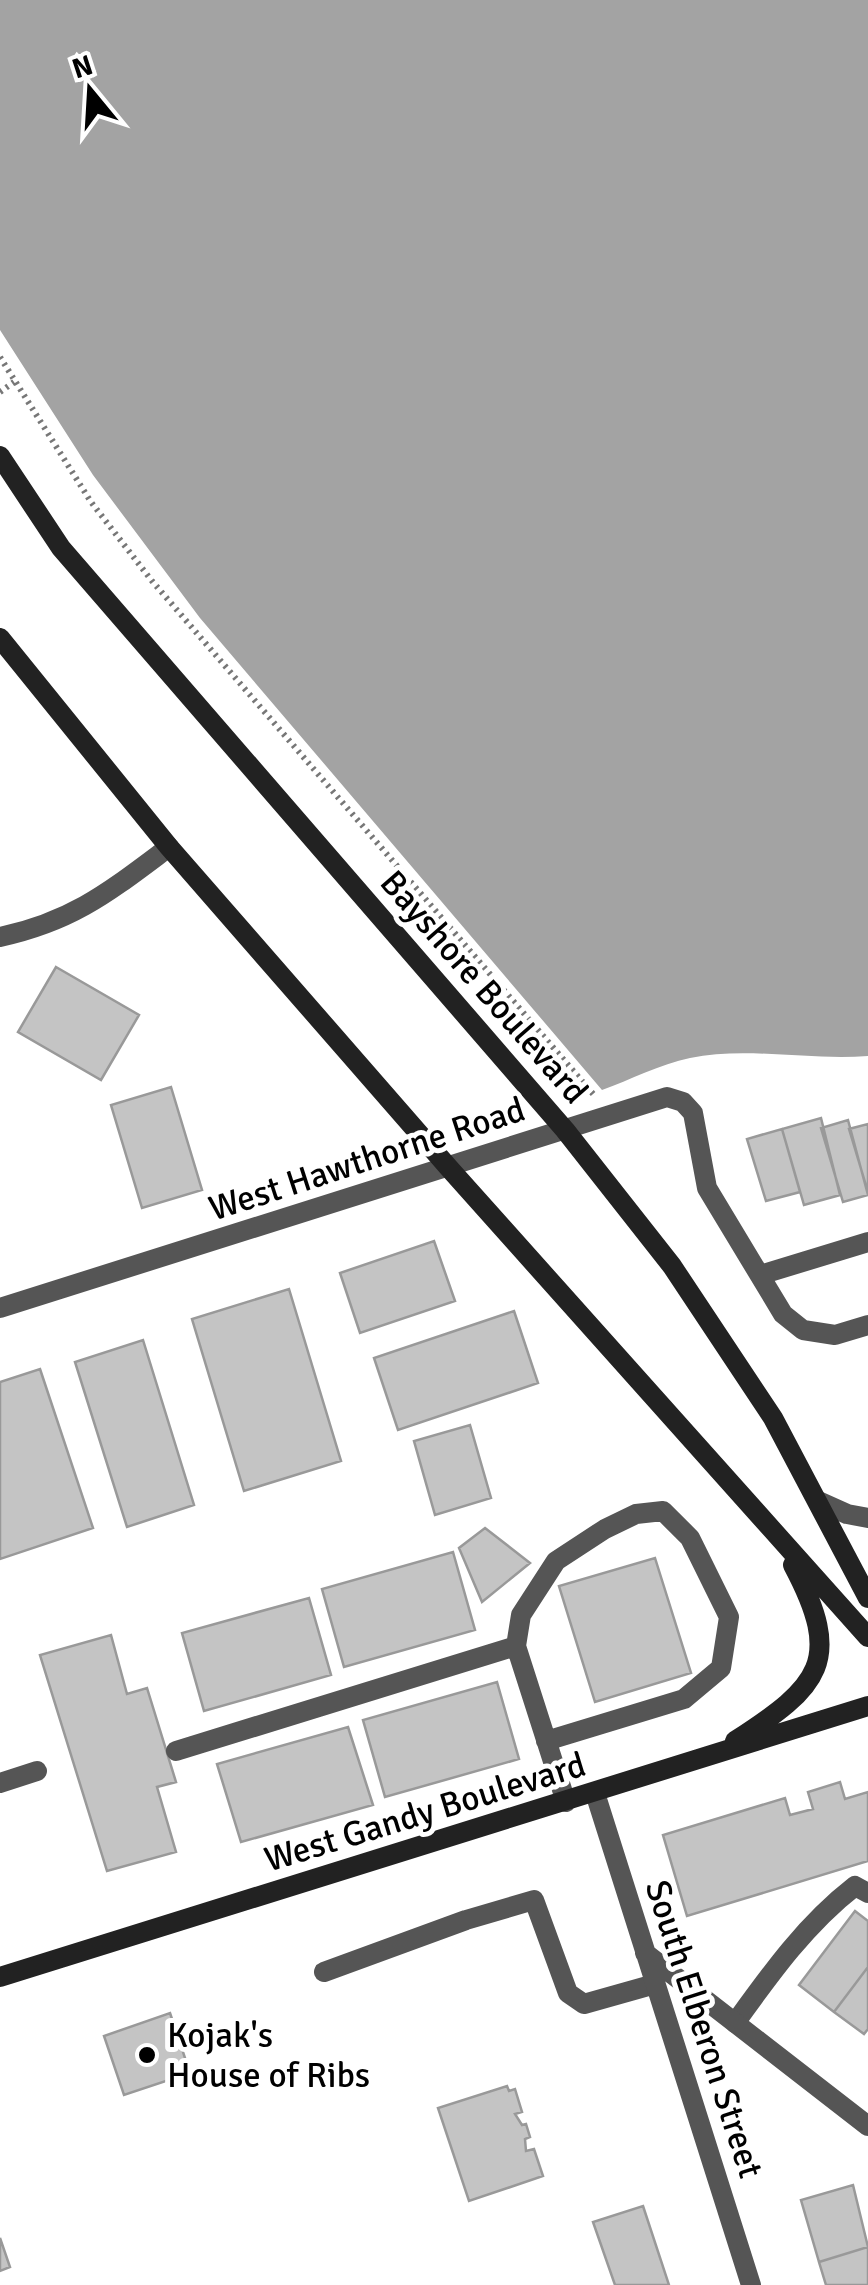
<svg xmlns="http://www.w3.org/2000/svg" width="868" height="2285" font-family="Signika,sans-serif">
<style>
.water{fill:#a3a3a3}
.building{fill:#c4c4c4;stroke:#999;stroke-width:2.5}
.lines{fill:none;stroke-linecap:round;stroke-linejoin:round}
.path{stroke:#777;stroke-width:6;stroke-dasharray:2.5 5;stroke-linecap:butt}
.lane{stroke:#555;stroke-width:20}
.street{stroke:#555;stroke-width:20}
.secondary{stroke:#222;stroke-width:20}
.poi-dot{fill:#000;stroke:#fff;stroke-width:4}
.labels{text-anchor:middle;dominant-baseline:central;stroke-width:10;stroke-linejoin:round;paint-order:stroke}
.street-label{font-size:35px;fill:#000;stroke:#fff}
.poi-label{font-size:35px;fill:#000;stroke:#fff;text-anchor:start}
</style>
<rect width="100%" height="100%" fill="#fff"/>
<path class="water" d="M0 0H868V1056C810 1061 747 1046 690 1058 660 1064 630 1080 602 1090L200 618 93 475 0 330Z"/>
<path class="building" d="M56 967 139 1015 101 1080 18 1032Z
M171 1087 202 1190 142 1208 111 1105Z
M821 1118 840 1195 804 1205 782 1129Z
M848 1120 868 1195 843 1202 821 1128Z
M868 1124V1192L849 1129Z
M782 1129 800 1192 766 1201 747 1139Z
M434 1241 455 1301 360 1333 340 1273Z
M289 1289 341 1461 244 1491 192 1319Z
M514 1311 538 1383 398 1430 374 1358Z
M143 1340 194 1505 127 1527 75 1362Z
M40 1369 93 1528 0 1559V1382Z
M470 1425 491 1498 435 1515 414 1441Z
M485 1528 530 1563 482 1602 459 1548Z
M453 1552 475 1630 344 1667 322 1589Z
M655 1558 691 1673 595 1702 559 1586Z
M309 1598 331 1675 204 1711 182 1633Z
M111 1635 127 1694 147 1688 176 1782 157 1787 176 1852 107 1871 40 1655Z
M497 1682 519 1759 385 1797 363 1720Z
M348 1727 373 1805 241 1842 217 1764Z
M840 1782 845 1799 868 1792V1861L687 1916 663 1835 785 1798 790 1815 813 1809 808 1792Z
M855 1911 868 1921V1967L834 2012 799 1985Z
M868 1967V2029L864 2034 834 2012Z
M170 2013 190 2073 124 2095 104 2036Z
M507 2086 509 2091 515 2089 522 2112 515 2114 522 2125 526 2124 530 2137 525 2139 526 2151 534 2149 543 2176 469 2201 438 2108Z
M853 2185 868 2247 819 2262 801 2200Z
M643 2206 669 2285H615L593 2222Z
M0 2238 10 2267 0 2271Z
M868 2247V2285H826L819 2262Z"/>
<g class="lines">
<path class="path" d="M0 357 91 502 152 581 594 1095
M0 392 14 382"/>
<path class="lane" d="M516 1646 521 1615 556 1561 605 1529 636 1514 663 1511 690 1538 729 1617 721 1668 684 1699 546 1741
M176 1751 516 1646 566 1802
M0 1783 37 1771
M324 1972 466 1920 534 1900 568 1993 584 2004 655 1984
M735 2023C771 1973 806 1924 855 1886L868 1893"/>
<path class="street" d="M0 937C74 921 110 891 169 847
M760 1275 868 1242
M0 1308 667 1097 683 1102 693 1113 707 1188 783 1314 803 1330 835 1335 868 1325
M818 1501 847 1514 868 1518
M595 1793 751 2285
M645 1953 868 2126"/>
<path class="secondary" d="M0 456 61 548 565 1130 672 1266 773 1418 868 1598
M0 638 169 847 449 1168 868 1637
M735 1741C820 1686 844 1661 793 1565
M0 1977 868 1706"/>
</g>
<circle class="poi-dot" cx="147" cy="2055" r="10"/>
<g class="labels">
<g class="street-label">
<text transform="translate(484 987) rotate(49)">Bayshore Boulevard</text>
<text transform="translate(367 1159) rotate(-18)">West Hawthorne Road</text>
<text transform="translate(425 1812) rotate(-17)">West Gandy Boulevard</text>
<text transform="translate(704 2029) rotate(72)">South Elberon Street</text>
</g>
<g class="poi-label">
<text x="167" y="2035">Kojak's<tspan x="167" dy="40">House of Ribs</tspan></text>
</g>
</g>
<g transform="translate(90 90) rotate(342)" stroke="#ffffff" stroke-width="8" paint-order="stroke">
<path d="M0-8L18 38L0 25L-18 38Z" fill="#000000"/>
<text y="-15" font-size="28" font-weight="bold" text-anchor="middle" fill="#000000">N</text>
</g>
</svg>
